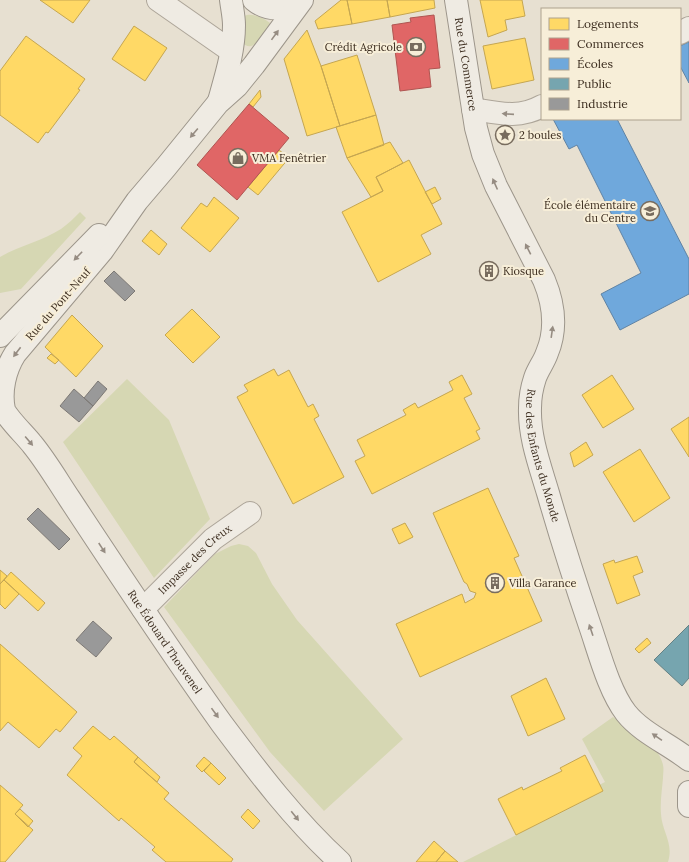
<svg xmlns="http://www.w3.org/2000/svg" width="689" height="862" font-family="Lora,serif">
<style>
.green{fill:#d6d7b3}
.homes{fill:#ffd966;stroke:#c5a651}
.shops{fill:#e06666;stroke:#af5551}
.schools{fill:#6fa8dc;stroke:#6083a4}
.public{fill:#76a5af;stroke:#658184}
.industry{fill:#999;stroke:#7d7975}
.lines{fill:none;stroke-linecap:round;stroke-linejoin:round}
.street-casing{stroke:#ada599;stroke-width:24}
.secondary-casing{stroke:#9c958a;stroke-width:24}
.street{stroke:#efebe3;stroke-width:22}
.secondary{stroke:#efebe3;stroke-width:22}
.oneway{fill:#968c82}
.labels{text-anchor:middle;dominant-baseline:central;stroke-width:4;stroke-linejoin:round;paint-order:stroke}
.poi-label{font-size:11px;fill:#3d2e20;stroke:#f7eed8;text-anchor:start}
.street-label{font-size:11px;fill:#3d2e20;stroke:#f7eed8}
</style>
<rect width="100%" height="100%" fill="#e7e0d1"/>
<path class="green" d="M247 15C254 14 264 18 270 23 269 28 257 45 251 46 248 47 245 45 242 43L244 16Z
M80 212 86 218 21 289 0 293V257C19 246 42 241 61 229 68 224 74 218 80 212Z
M127 379 169 420 210 519 154 578 63 442Z
M239 544 248 546 256 553 272 584 297 620 403 739 324 811 270 752 164 607 215 554 231 546Z
M613 717C630 729 659 744 663 765 664 769 663 774 663 778 662 790 660 802 661 814 662 832 674 843 668 862H463L603 791 599 785 605 782 582 739Z"/>
<path class="homes" d="M40 0H90L73 23Z
M341 0H347L352 24 318 29 315 21Z
M347 0H387L390 17 352 24Z
M387 0H434L435 8 390 17Z
M480 0H522L525 16 505 20 507 30 488 37Z
M134 26 167 48 145 81 112 59Z
M307 30 321 66 340 126 307 136 284 59Z
M26 36 85 79 78 89 80 90 48 133 46 132 38 143 0 115V71Z
M525 38 534 80 492 89 483 46Z
M357 55 376 115 340 126 321 66Z
M260 90 261 97 253 107 249 104Z
M376 115 384 145 347 158 336 127Z
M390 142 403 163 376 177 383 191 371 197 347 158Z
M279 150 289 158 258 195 248 187Z
M409 160 442 224 421 235 431 254 378 282 342 212 383 191 376 177Z
M435 187 441 199 432 204 425 192Z
M214 197 239 218 210 252 181 228 201 203 207 207Z
M151 230 167 244 159 255 142 241Z
M486 265 495 267 496 276 488 280 482 274Z
M192 309 220 337 193 363 165 335Z
M72 315 103 346 76 377 45 347Z
M51 354 59 360 55 364 47 358Z
M274 369 278 376 289 370 308 407 313 404 319 416 314 419 344 477 293 504 237 397 248 391 244 385Z
M462 375 472 394 464 398 480 429 476 431 480 439 372 494 355 461 365 456 357 440 406 415 403 410 415 403 418 408 453 390 449 382Z
M612 375 634 409 603 428 582 395Z
M689 417V457L671 429Z
M586 442 593 455 574 467 570 453Z
M640 449 670 498 634 522 603 472Z
M488 488 519 556 514 558 542 621 420 677 396 624 462 594 465 603 474 598 476 593 470 591 467 584 464 582 433 513Z
M405 523 413 537 399 544 392 529Z
M637 556 643 572 633 576 640 595 617 604 603 564 614 560 615 563Z
M0 570 7 576 0 584Z
M11 572 45 603 38 611 4 580Z
M4 580 19 594 5 609 0 604V584Z
M647 638 651 643 639 653 635 649Z
M0 644 77 712 60 732 56 729 39 748 8 722 0 731Z
M546 678 565 719 528 736 511 696Z
M93 726 110 740 114 736 138 757 134 762 169 793 164 799 233 859 231 862H166L152 850 155 847 121 818 119 821 67 775 82 756 73 748Z
M585 755 603 791 516 835 498 799 522 787 523 790 562 771 560 768Z
M138 757 160 777 157 782 134 762Z
M204 757 211 763 202 772 196 766Z
M211 763 226 778 219 785 204 771Z
M0 785 23 805 15 814 33 830 5 862H0Z
M20 809 33 821 28 827 15 814Z
M248 809 260 821 253 829 241 817Z
M434 841 445 851 436 862H416Z
M445 851 458 862H436Z"/>
<path class="shops" d="M434 15 440 68 429 69 431 87 400 91 392 25 411 22 410 18Z
M249 104 289 138 237 200 197 165Z"/>
<path class="schools" d="M689 42V83L680 66V46Z
M553 119H617L689 259V294L620 330 601 294 641 273 577 145 569 149Z"/>
<path class="public" d="M689 625V678L682 686 654 660Z"/>
<path class="industry" d="M114 271 135 291 125 301 104 281Z
M98 381 107 389 93 406 84 398Z
M74 389 93 406 79 422 60 406Z
M38 508 70 539 59 550 27 519Z
M93 621 112 638 96 657 76 640Z"/>
<g class="lines">
<g class="street-casing">
<g id="street">
<path d="M158 0 231 51"/>
<path d="M680 33 689 28"/>
<path d="M473 109C498 113 519 119 542 106"/>
<path id="s1" d="M143 609 213 539 250 513"/>
</g>
</g>
<g class="secondary-casing">
<g id="secondary">
<path d="M254 0C267 11 282 10 297 5"/>
<path id="s2" d="M302 0 254 65 237 86 218 103 166 167 137 201 102 251 15 354C5 370 0 391 4 410 9 420 25 435 32 444 46 461 57 480 69 498 119 574 169 650 222 724 258 772 295 821 340 862"/>
<path id="s3" d="M456 0 476 128 483 154 496 186 544 280C554 304 557 329 547 353 544 362 538 369 535 378 532 387 530 398 530 408 529 437 540 466 548 493 561 538 575 582 590 626 599 652 609 691 626 713 642 733 669 744 689 760"/>
<path d="M219 101C226 76 234 51 234 25 234 17 232 8 231 0"/>
<path d="M0 336 99 235"/>
<path d="M689 792V806"/>
</g>
</g>
<use href="#street" class="street"/>
<use href="#secondary" class="secondary"/>
</g>
<defs><path id="oneway-solid" d="M-6-.8H1V-3.2L6.5 0L1 3.2V.8H-6Z"/></defs>
<g class="oneway">
<use href="#oneway-solid" transform="translate(275 35) rotate(-54)"/>
<use href="#oneway-solid" transform="translate(508 114) rotate(-176)"/>
<use href="#oneway-solid" transform="translate(194 133) rotate(130)"/>
<use href="#oneway-solid" transform="translate(495 184) rotate(-114)"/>
<use href="#oneway-solid" transform="translate(528 249) rotate(-117)"/>
<use href="#oneway-solid" transform="translate(78 256) rotate(134)"/>
<use href="#oneway-solid" transform="translate(552 332) rotate(-82)"/>
<use href="#oneway-solid" transform="translate(17 352) rotate(127)"/>
<use href="#oneway-solid" transform="translate(29 441) rotate(50)"/>
<use href="#oneway-solid" transform="translate(102 548) rotate(57)"/>
<use href="#oneway-solid" transform="translate(591 630) rotate(-109)"/>
<use href="#oneway-solid" transform="translate(215 713) rotate(54)"/>
<use href="#oneway-solid" transform="translate(657 737) rotate(-146)"/>
<use href="#oneway-solid" transform="translate(295 816) rotate(51)"/>
</g>
<defs>
<g id="bank-ring" transform="scale(1)"><circle r="9.5" fill="#f7eed8" stroke="#786c5e" stroke-width="1.5"/><path d="M-6-4H6V4H-6ZM0-2.3a2.3 2.3 0 1 0 0 4.6a2.3 2.3 0 1 0 0-4.6Z" fill="#786c5e"/></g>
<g id="sight-ring" transform="scale(1)"><circle r="9.5" fill="#f7eed8" stroke="#786c5e" stroke-width="1.5"/><path d="M0-6L1.8-2.2L6-1.7L2.9 1.2L3.7 5.4L0 3.3L-3.7 5.4L-2.9 1.2L-6-1.7L-1.8-2.2Z" fill="#786c5e"/></g>
<g id="shop-ring" transform="scale(1)"><circle r="9.5" fill="#f7eed8" stroke="#786c5e" stroke-width="1.5"/><path d="M-5-2.5h2.3a2.7 3.5 0 0 1 5.4 0H5L5.5 6h-11ZM-1.5-2.5h3a1.5 2.3 0 0 0-3 0Z" fill="#786c5e"/></g>
<g id="school-ring" transform="scale(1)"><circle r="9.5" fill="#f7eed8" stroke="#786c5e" stroke-width="1.5"/><path d="M0-5L7-2L0 1L-7-2ZM-4 1L0 2.5L4 1V4Q0 6-4 4Z" fill="#786c5e"/></g>
<g id="building-ring" transform="scale(1)"><circle r="9.5" fill="#f7eed8" stroke="#786c5e" stroke-width="1.5"/><path d="M-4-6H4V6H1V3H-1V6H-4ZM-2.5-4.3h1.7v1.8h-1.7ZM.8-4.3h1.7v1.8H.8ZM-2.5-1h1.7V.8h-1.7ZM.8-1h1.7V.8H.8Z" fill="#786c5e"/></g>
</defs>
<g fill-rule="evenodd">
<use href="#bank-ring" x="416" y="47"/>
<use href="#sight-ring" x="505" y="135"/>
<use href="#shop-ring" x="238" y="158"/>
<use href="#school-ring" x="650" y="211"/>
<use href="#building-ring" x="489" y="271"/>
<use href="#building-ring" x="495" y="583"/>
</g>
<g class="labels">
<g class="poi-label">
<text x="402" y="47" text-anchor="end">Crédit Agricole</text>
<text x="519" y="135">2 boules</text>
<text x="252" y="158">VMA Fenêtrier</text>
<text x="636" y="205" text-anchor="end">École élémentaire<tspan x="636" dy="13">du Centre</tspan></text>
<text x="503" y="271">Kiosque</text>
<text x="509" y="583">Villa Garance</text>
</g>
<g class="street-label">
<text stroke="none"><textPath href="#s3" startOffset="65">Rue du Commerce</textPath></text>
<text transform="translate(58 304) rotate(-49)">Rue du Pont-Neuf</text>
<text stroke="none"><textPath href="#s3" startOffset="479">Rue des Enfants du Monde</textPath></text>
<text stroke="none"><textPath href="#s1" startOffset="72">Impasse des Creux</textPath></text>
<text stroke="none"><textPath href="#s2" startOffset="797">Rue Édouard Thouvenel</textPath></text>
</g>
</g>
<rect x="541" y="8" width="140" height="112" fill="#f7eed8" stroke="#ada18e"/>
<rect x="549" y="18" width="20" height="12" fill="#ffd966" stroke="#ada18e"/>
<text x="577" y="28" font-size="12" fill="#3d2e20">Logements</text>
<rect x="549" y="38" width="20" height="12" fill="#e06666" stroke="#ada18e"/>
<text x="577" y="48" font-size="12" fill="#3d2e20">Commerces</text>
<rect x="549" y="58" width="20" height="12" fill="#6fa8dc" stroke="#ada18e"/>
<text x="577" y="68" font-size="12" fill="#3d2e20">Écoles</text>
<rect x="549" y="78" width="20" height="12" fill="#76a5af" stroke="#ada18e"/>
<text x="577" y="88" font-size="12" fill="#3d2e20">Public</text>
<rect x="549" y="98" width="20" height="12" fill="#999999" stroke="#ada18e"/>
<text x="577" y="108" font-size="12" fill="#3d2e20">Industrie</text>
</svg>
